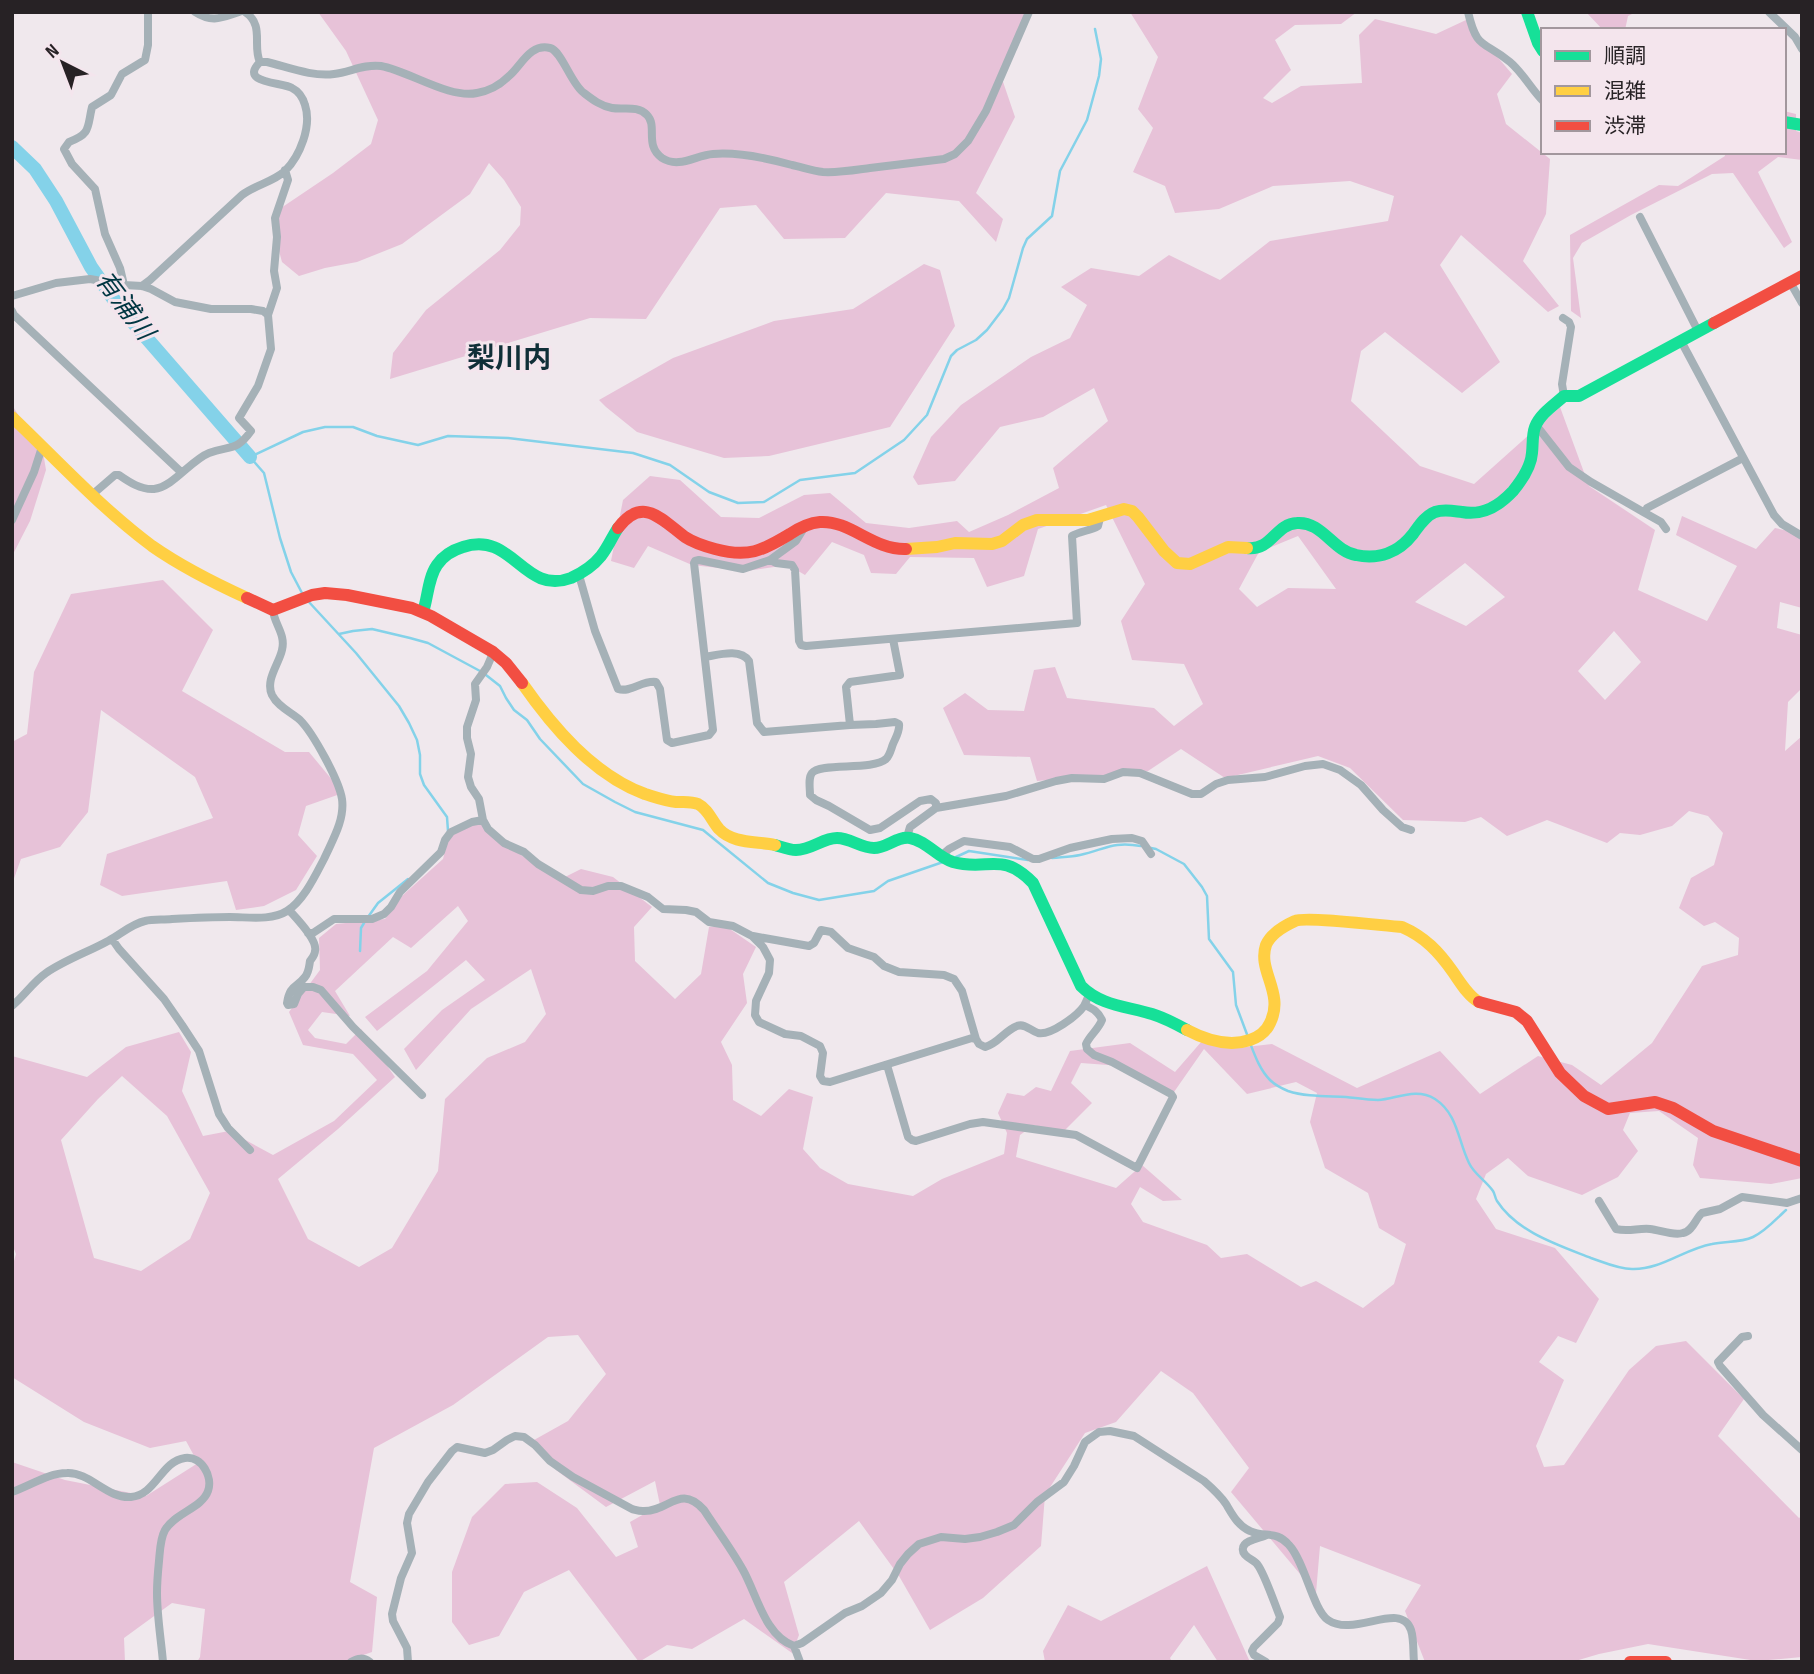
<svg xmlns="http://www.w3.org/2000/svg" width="1814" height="1674" font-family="'Sofia Sans Condensed','Noto Sans JP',sans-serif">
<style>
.green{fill:#e7c2d8;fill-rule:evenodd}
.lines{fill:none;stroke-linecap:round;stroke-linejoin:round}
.stream{stroke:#84d2e9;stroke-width:2.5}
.river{stroke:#84d2e9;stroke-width:14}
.street{stroke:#a5b1b7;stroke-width:8}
.fast{stroke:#16e098;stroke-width:12}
.slow{stroke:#ffcf43;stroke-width:12}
.jam{stroke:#f24e42;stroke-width:12}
.labels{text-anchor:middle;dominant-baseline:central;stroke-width:6;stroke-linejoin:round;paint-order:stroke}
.water-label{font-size:26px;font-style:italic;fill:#003642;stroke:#f4e5ed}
.quarter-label{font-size:28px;font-weight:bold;fill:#102f38;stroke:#f4e5ed}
</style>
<rect width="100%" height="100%" fill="#f0e8ed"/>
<path class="green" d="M318 12H1032L1000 73 1015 117 976 193 1003 219 996 242 959 201 886 193 845 238 784 239 756 205 720 208 646 319 590 318 390 379 393 353 426 310 500 250 520 225 521 207 504 180 489 163 470 194 402 244 357 262 325 268 299 276 282 262 272 225 281 208 333 173 371 144 378 120 346 51Z
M1130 12H1357L1341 24 1295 25 1275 40 1291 70 1263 98 1272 103 1301 86 1362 83 1359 35 1375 19 1436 34 1466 20 1512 74 1497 94 1506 124 1550 159 1546 214 1523 261 1559 306 1548 312 1461 235 1440 265 1500 362 1462 393 1385 332 1361 351 1351 401 1420 466 1474 484 1560 407 1589 486 1655 530 1638 590 1707 621 1737 566 1676 535 1682 516 1756 549 1775 528 1802 534V608L1780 602 1777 628 1802 635V688L1788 702 1785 751 1802 736V1178L1771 1184 1700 1178 1693 1165 1698 1138 1659 1111 1630 1113 1623 1130 1638 1151 1618 1177 1582 1195 1528 1176 1508 1158 1486 1174 1476 1199 1496 1229 1555 1248 1599 1299 1576 1343 1558 1336 1539 1362 1564 1380 1536 1446 1544 1467 1564 1465 1629 1370 1656 1346 1686 1341 1744 1399 1718 1436 1799 1518 1802 1516V1657L1757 1661 1648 1644 1599 1654 1572 1662H1425L1405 1611 1421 1585 1320 1546 1316 1593 1231 1492 1249 1468 1193 1393 1161 1371 1116 1422 1085 1433 1045 1495 1041 1546 983 1598 930 1630 899 1576 859 1521 784 1582 799 1635 792 1653 744 1619 692 1649 667 1645 639 1662 569 1570 524 1592 499 1636 469 1645 452 1622V1572L472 1517 505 1484 537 1482 577 1508 616 1557 638 1547 630 1522 660 1505 655 1481 606 1507 556 1470 534 1440 568 1421 606 1374 578 1335 548 1337 453 1405 374 1448 350 1582 377 1597 372 1652 343 1662H197L200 1657 205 1609 172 1603 124 1638 125 1662H12V1462L65 1480 146 1496 198 1463 186 1441 150 1448 84 1422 12 1377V1268L16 1254 12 1244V1056L87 1077 126 1047 179 1032 191 1052 182 1091 203 1136 229 1131 273 1155 334 1121 377 1080 353 1054 303 1045 289 1012 320 970 319 938 336 924 385 919 403 895 443 859 449 835 481 822 495 838 559 880 581 869 613 877 652 907 634 927 635 961 675 999 701 974 709 927 724 925 756 947 743 974 747 1003 721 1042 732 1065 733 1100 761 1116 789 1089 813 1097 803 1149 820 1168 848 1184 913 1196 942 1179 1004 1154 1007 1133 998 1113 1007 1093 1024 1096 1036 1087 1051 1091 1070 1051 1130 1043 1175 1072 1202 1041 1237 1048 1272 1044 1357 1088 1440 1051 1480 1094 1538 1056 1572 1065 1601 1085 1652 1043 1702 966 1738 955 1739 938 1715 922 1704 926 1679 908 1691 878 1714 865 1723 833 1708 816 1689 811 1672 826 1640 835 1620 833 1607 843 1547 820 1507 836 1481 817 1465 822 1403 820 1350 768 1318 756 1225 778 1181 749 1148 771 1037 781 1030 757 964 755 943 708 965 693 988 710 1024 711 1034 670 1055 667 1067 698 1154 708 1174 726 1203 704 1184 664 1132 660 1121 621 1145 584 1106 505 1038 529 1024 576 987 587 974 558 910 557 896 574 871 573 864 555 832 542 805 575 788 565 746 571 692 565 648 546 634 568 611 561 623 500 650 476 680 480 721 517 759 518 804 495 830 493 866 523 909 528 957 521 969 532 1008 515 1059 488 1053 468 1108 421 1094 388 1043 417 1000 427 955 481 918 485 913 477 931 437 961 405 1031 357 1070 338 1087 305 1061 287 1091 268 1139 276 1169 255 1220 280 1270 241 1388 221 1394 196 1350 181 1273 186 1219 209 1175 213 1165 186 1133 172 1153 128 1138 109 1158 57ZM1298 536 1336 589 1288 588 1257 607 1239 589 1259 552ZM1465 563 1505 597 1466 626 1415 602ZM1614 631 1641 662 1605 700 1578 671ZM458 906 468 921 427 971 365 1017 377 1031 466 960 485 980 442 1010 404 1049 416 1070 471 1009 531 969 546 1014 525 1042 487 1058 445 1099 438 1171 392 1248 359 1267 308 1239 278 1179 338 1129 395 1077 361 1029 346 1044 315 1038 308 1030 322 1012 350 1016 335 991 393 937 411 948ZM1204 1049 1247 1094 1296 1082 1317 1093 1310 1122 1325 1168 1368 1193 1379 1228 1406 1244 1394 1284 1363 1308 1316 1281 1301 1287 1247 1254 1221 1258 1207 1245 1143 1222 1131 1204 1140 1187 1163 1201 1182 1200 1142 1165 1116 1188 1016 1157 1020 1135 1034 1125 1061 1134 1092 1103 1071 1083 1081 1063 1121 1066 1174 1092ZM122 1076 167 1116 210 1193 190 1239 141 1271 94 1258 61 1140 98 1099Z
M1586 12H1636L1628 16 1625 30H1603Z
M1784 111 1796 114V131L1802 133V160L1778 157 1758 172 1792 242 1784 248 1733 173 1712 174 1631 215 1582 243 1573 258 1581 318 1571 311 1570 235 1659 185 1678 186 1725 156 1724 152H1784Z
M924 264 940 270 955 326 890 427 769 456 724 458 637 432 606 407 599 400 673 358 774 321 853 309Z
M12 405 32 437 43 452 46 470 30 521 12 556Z
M163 580 213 630 182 691 285 752H309L343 793 306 806 298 835 317 856 296 890 264 906 236 910 227 881 122 896 100 885 107 854 213 818 195 777 101 710 88 812 60 847 21 859 12 884V742L27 734 34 672 71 594Z
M1207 1566 1250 1662H1218L1194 1625 1170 1658 1172 1662H1045L1043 1651 1068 1605 1101 1621Z"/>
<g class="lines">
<path class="stream" d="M302 593 291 572 280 538 264 473 250 457 303 432 325 427H353L377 436 418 445 448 436 508 438 633 453 670 465 709 492 738 503 764 502 800 480 855 473 904 440 927 415 951 356 957 350 976 340 987 330 1003 309 1009 298 1023 248 1027 239 1052 216 1060 171 1087 120 1099 76 1101 59 1095 29
M308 601 356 653 399 706 409 723 417 740 420 755V774L424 785 447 817 448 831
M339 634 353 631 372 629 410 638 428 643 480 671
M486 675 500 686 506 698 514 710 527 720 540 739 583 784 615 802 635 812 703 830 768 883 793 893 819 900 874 891 888 881 943 862
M1151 848 1156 849 1184 864 1202 887 1207 896 1209 939 1233 972 1236 1005 1248 1037
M956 857 969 851 1028 860
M1052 858C1061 857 1071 857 1080 855 1106 849 1113 841 1141 846
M368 917 378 903 408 879
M360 951 361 928 364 923
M1250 1043C1255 1056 1260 1070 1270 1080 1274 1084 1283 1089 1288 1091 1306 1097 1327 1096 1346 1097 1356 1098 1367 1100 1378 1100 1396 1099 1416 1087 1435 1099 1458 1114 1458 1141 1469 1163 1474 1174 1486 1181 1493 1191 1495 1194 1495 1198 1497 1201 1517 1232 1558 1245 1591 1258 1603 1262 1618 1269 1632 1269 1661 1270 1684 1249 1712 1244 1726 1241 1740 1243 1753 1237 1766 1231 1776 1219 1786 1210"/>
<path class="river" d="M12 147 35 169 56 201 91 267 117 304 250 457"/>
<path class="street" d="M195 12C212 23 221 18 239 12
M1468 12C1477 51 1484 40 1510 62 1523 73 1531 89 1543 101
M1769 12 1795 37 1802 49
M260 62H267C288 67 312 77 334 74 350 72 364 64 381 66 409 71 449 99 477 93 489 91 500 85 509 76 521 66 530 43 550 48 562 51 571 84 584 93 593 100 601 106 612 108 623 110 638 105 647 115 658 126 644 145 662 158 679 169 696 155 713 154 738 152 767 158 792 165 802 167 812 171 823 172 838 173 855 170 870 168 895 165 919 162 944 159L955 154 968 141 986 111 1029 12
M1640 217 1698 331
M1790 282 1802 303
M124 285 120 268 105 234 95 189 72 164 64 149 69 142C91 134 87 128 92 107L111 95 122 74 145 60 148 45V12
M142 286 150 280 242 195C255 185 273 182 285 171 300 156 312 126 305 105 303 98 298 91 292 88 283 82 238 84 260 62 252 46 265 25 245 12
M12 296 56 283 90 279 124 285 142 286 151 289 175 302 211 309H251L263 311 268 315 271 349 258 386 239 418 251 431C236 452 230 445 209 453 191 460 173 487 154 489 141 490 129 482 119 475H115L93 494
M12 311 14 315 181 472
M268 315 277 288 274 271 277 237 275 218 288 180 285 170
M1563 318 1569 322 1571 327 1562 384 1564 396
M1681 341 1774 515 1782 524 1802 536
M1536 425 1569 467 1591 482 1645 513
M12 520 34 472 42 447
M1666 529 1661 522 1645 513 1647 508 1743 458
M770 560 776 563 792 565 795 570 799 641 801 645 806 646 1077 623 1072 536C1080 531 1090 531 1098 526L1100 518
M579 575 595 631 618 689C631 693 642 680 656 682L660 689 667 740 672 743 709 735 713 730 694 563 695 561 699 560 743 569 770 560 796 541 804 528
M493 653 487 667 475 684 476 700 467 727V738L471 754 468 777 471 787 479 799 483 820 488 829 504 843 524 852 538 864 581 890 593 891 608 886H621L648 897 663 909 686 910 696 912 709 922 733 926 752 936 763 947 770 960 769 973 756 1001 755 1015 759 1022 785 1034 801 1036 820 1046 823 1053 820 1076 823 1081 830 1082 972 1038 976 1039 979 1044 985 1047C998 1044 1005 1030 1017 1026 1025 1023 1031 1031 1038 1033 1050 1036 1077 1016 1084 1006 1085 1004 1088 997 1088 996
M705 657C718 655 740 648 749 661L757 723 764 732 850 725 876 724 895 722 899 724C900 731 896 737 893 744 891 749 890 755 886 759 873 771 820 762 812 773 808 778 810 788 810 795L816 800 829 806 870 830 880 828 920 801 931 799 936 803V808
M850 725 846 687 850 682 900 675 893 639
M907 837 910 827 936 808 1006 796 1056 781 1072 778 1104 779 1123 772 1140 773 1192 794H1201L1216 784 1228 780 1265 777 1305 766 1323 764 1340 770 1361 785 1383 810 1402 827 1411 830
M941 856 949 849 964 841 1010 847 1033 859H1039L1070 848 1112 839 1132 838 1142 841 1151 854
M289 910C296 918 318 940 315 951 315 955 312 958 310 961 309 967 309 972 305 977 296 989 290 984 287 1003L288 1005 294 1004 298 994 304 987H313L321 990 353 1027 422 1095
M308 933H313L334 919H372L384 914 391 907 400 892 441 852 445 840 451 832 472 822 483 820
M753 936 809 946 814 943 821 930 831 932 848 948 874 957 884 966 899 972 944 975 954 979 962 991 976 1039
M112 939 119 949 164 999 182 1025 199 1051 219 1114 228 1128 250 1150
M12 1006C24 996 33 982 46 973 65 960 88 952 108 941 120 935 131 924 145 921 153 919 163 920 172 919 191 918 211 917 230 917 248 917 271 921 287 911 304 900 315 876 324 859 332 841 345 820 342 799 339 780 313 733 300 720 291 712 278 707 272 695 265 680 279 664 282 650 286 634 274 624 273 610
M887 1065 908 1137 912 1140 916 1141 970 1124 983 1122 1076 1135 1137 1168 1173 1097 1171 1094 1112 1062 1094 1055 1087 1049 1086 1044C1090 1035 1098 1030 1102 1020 1098 1011 1093 1009 1085 1005
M1599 1201 1616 1229C1628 1232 1638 1228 1650 1229 1660 1230 1673 1236 1683 1233 1693 1231 1695 1219 1702 1213L1720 1209 1742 1197 1787 1203 1802 1198
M1748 1336 1742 1337 1718 1362 1720 1366 1763 1415 1802 1450
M12 1492C30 1486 48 1473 67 1473 90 1472 107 1499 131 1497 156 1495 161 1461 185 1458 202 1456 213 1477 208 1491 202 1508 175 1513 165 1530 160 1539 160 1551 159 1561 158 1571 157 1582 157 1593 157 1616 161 1639 163 1662
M794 1646 800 1662
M351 1662C358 1658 363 1657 370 1662
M408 1662 407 1648 393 1621 392 1614 401 1578 412 1553 407 1523 409 1514 428 1482 452 1451 457 1447 485 1453 493 1450 507 1440 515 1436 524 1437 535 1445 550 1461 573 1477 632 1509C636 1510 639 1511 643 1511 669 1512 680 1483 704 1510 717 1530 732 1550 743 1570 757 1595 765 1636 794 1646L802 1643 845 1613 862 1606 881 1593 892 1580 900 1564 908 1554 919 1544 941 1537 965 1539 980 1537 997 1532 1014 1525 1037 1502 1064 1482 1074 1466 1085 1442 1099 1432 1110 1431 1134 1436 1204 1481C1212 1488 1220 1495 1226 1504 1232 1514 1238 1526 1250 1531 1265 1538 1276 1530 1289 1545 1305 1562 1313 1610 1328 1620 1354 1638 1401 1600 1411 1630 1414 1639 1413 1652 1414 1662
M1266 1662 1254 1655 1252 1651 1254 1647 1278 1623 1280 1617C1275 1605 1264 1572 1257 1564 1253 1559 1241 1556 1243 1548 1244 1540 1261 1538 1267 1535"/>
<path class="fast" d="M1527 12 1538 43 1543 51
M1784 122 1802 125
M1247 548C1272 551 1275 524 1297 523 1322 521 1333 551 1356 555 1379 560 1399 552 1413 534 1419 526 1425 516 1435 512 1444 509 1453 511 1462 512 1483 516 1499 506 1513 491 1522 480 1531 467 1532 453 1533 445 1532 435 1535 427 1540 414 1554 405 1564 396H1579L1714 323
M423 612C428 597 428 578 437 565 443 556 453 550 463 547 513 530 523 596 571 578 582 573 593 566 601 556 608 547 612 537 618 528
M775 845C782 847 789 850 796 850 811 850 823 838 837 838 850 838 861 848 874 848 887 848 897 836 910 838 927 841 937 857 953 862 988 872 1001 850 1033 883L1081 986C1101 1006 1126 1006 1152 1014 1165 1018 1176 1024 1187 1030"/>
<path class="slow" d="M12 417C57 460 101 508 152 546 182 567 214 583 247 598
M906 549 937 547 955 543 992 544 1002 541 1023 525 1037 520H1088L1124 509 1132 511 1138 517 1164 551 1177 563 1190 564 1228 547 1247 548
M522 683C552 726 593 775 645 794 655 797 666 801 676 802 684 802 691 801 698 804 708 809 712 821 719 829 733 844 756 841 775 845
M1187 1030C1206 1040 1229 1047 1250 1040 1259 1037 1266 1032 1270 1023 1285 993 1257 971 1266 945 1271 933 1284 926 1295 921 1305 916 1385 926 1402 927 1425 937 1439 952 1453 972 1460 982 1468 996 1479 1002"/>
<path class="jam" d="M1714 323 1802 276
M618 528C643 495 662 520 685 537 694 543 704 546 715 549 748 558 762 551 790 534 799 528 809 523 820 522 850 520 873 550 906 549
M247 598 273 610 312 595 325 593 347 595 412 608 431 616 493 652 506 663 522 683
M1479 1002 1516 1012 1527 1021 1560 1073 1584 1096 1608 1109 1655 1102 1673 1108 1713 1131 1802 1161
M1630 1662H1666"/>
</g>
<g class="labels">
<g class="water-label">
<text transform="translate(124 306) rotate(53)">有浦川</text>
</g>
<g class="quarter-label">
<text x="509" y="358">梨川内</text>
</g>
</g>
<rect width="1814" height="1674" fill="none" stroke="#272225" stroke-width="28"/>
<rect x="1541" y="28" width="245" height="126" fill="#f4e5ed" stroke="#a2979d" stroke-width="2"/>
<rect x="1555" y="51" width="35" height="10" fill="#16e098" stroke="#a2979d" stroke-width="2"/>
<text x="1604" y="63" font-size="21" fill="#272225">順調</text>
<rect x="1555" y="86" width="35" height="10" fill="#ffcf43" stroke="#a2979d" stroke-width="2"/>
<text x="1604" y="98" font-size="21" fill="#272225">混雑</text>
<rect x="1555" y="121" width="35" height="10" fill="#f24e42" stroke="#a2979d" stroke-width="2"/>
<text x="1604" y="133" font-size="21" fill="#272225">渋滞</text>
<g transform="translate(63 63) rotate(318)" stroke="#f4e5ed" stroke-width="5" paint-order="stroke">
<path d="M0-5L12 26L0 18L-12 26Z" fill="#272225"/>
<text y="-10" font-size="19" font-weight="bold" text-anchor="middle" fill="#272225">N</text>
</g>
</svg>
